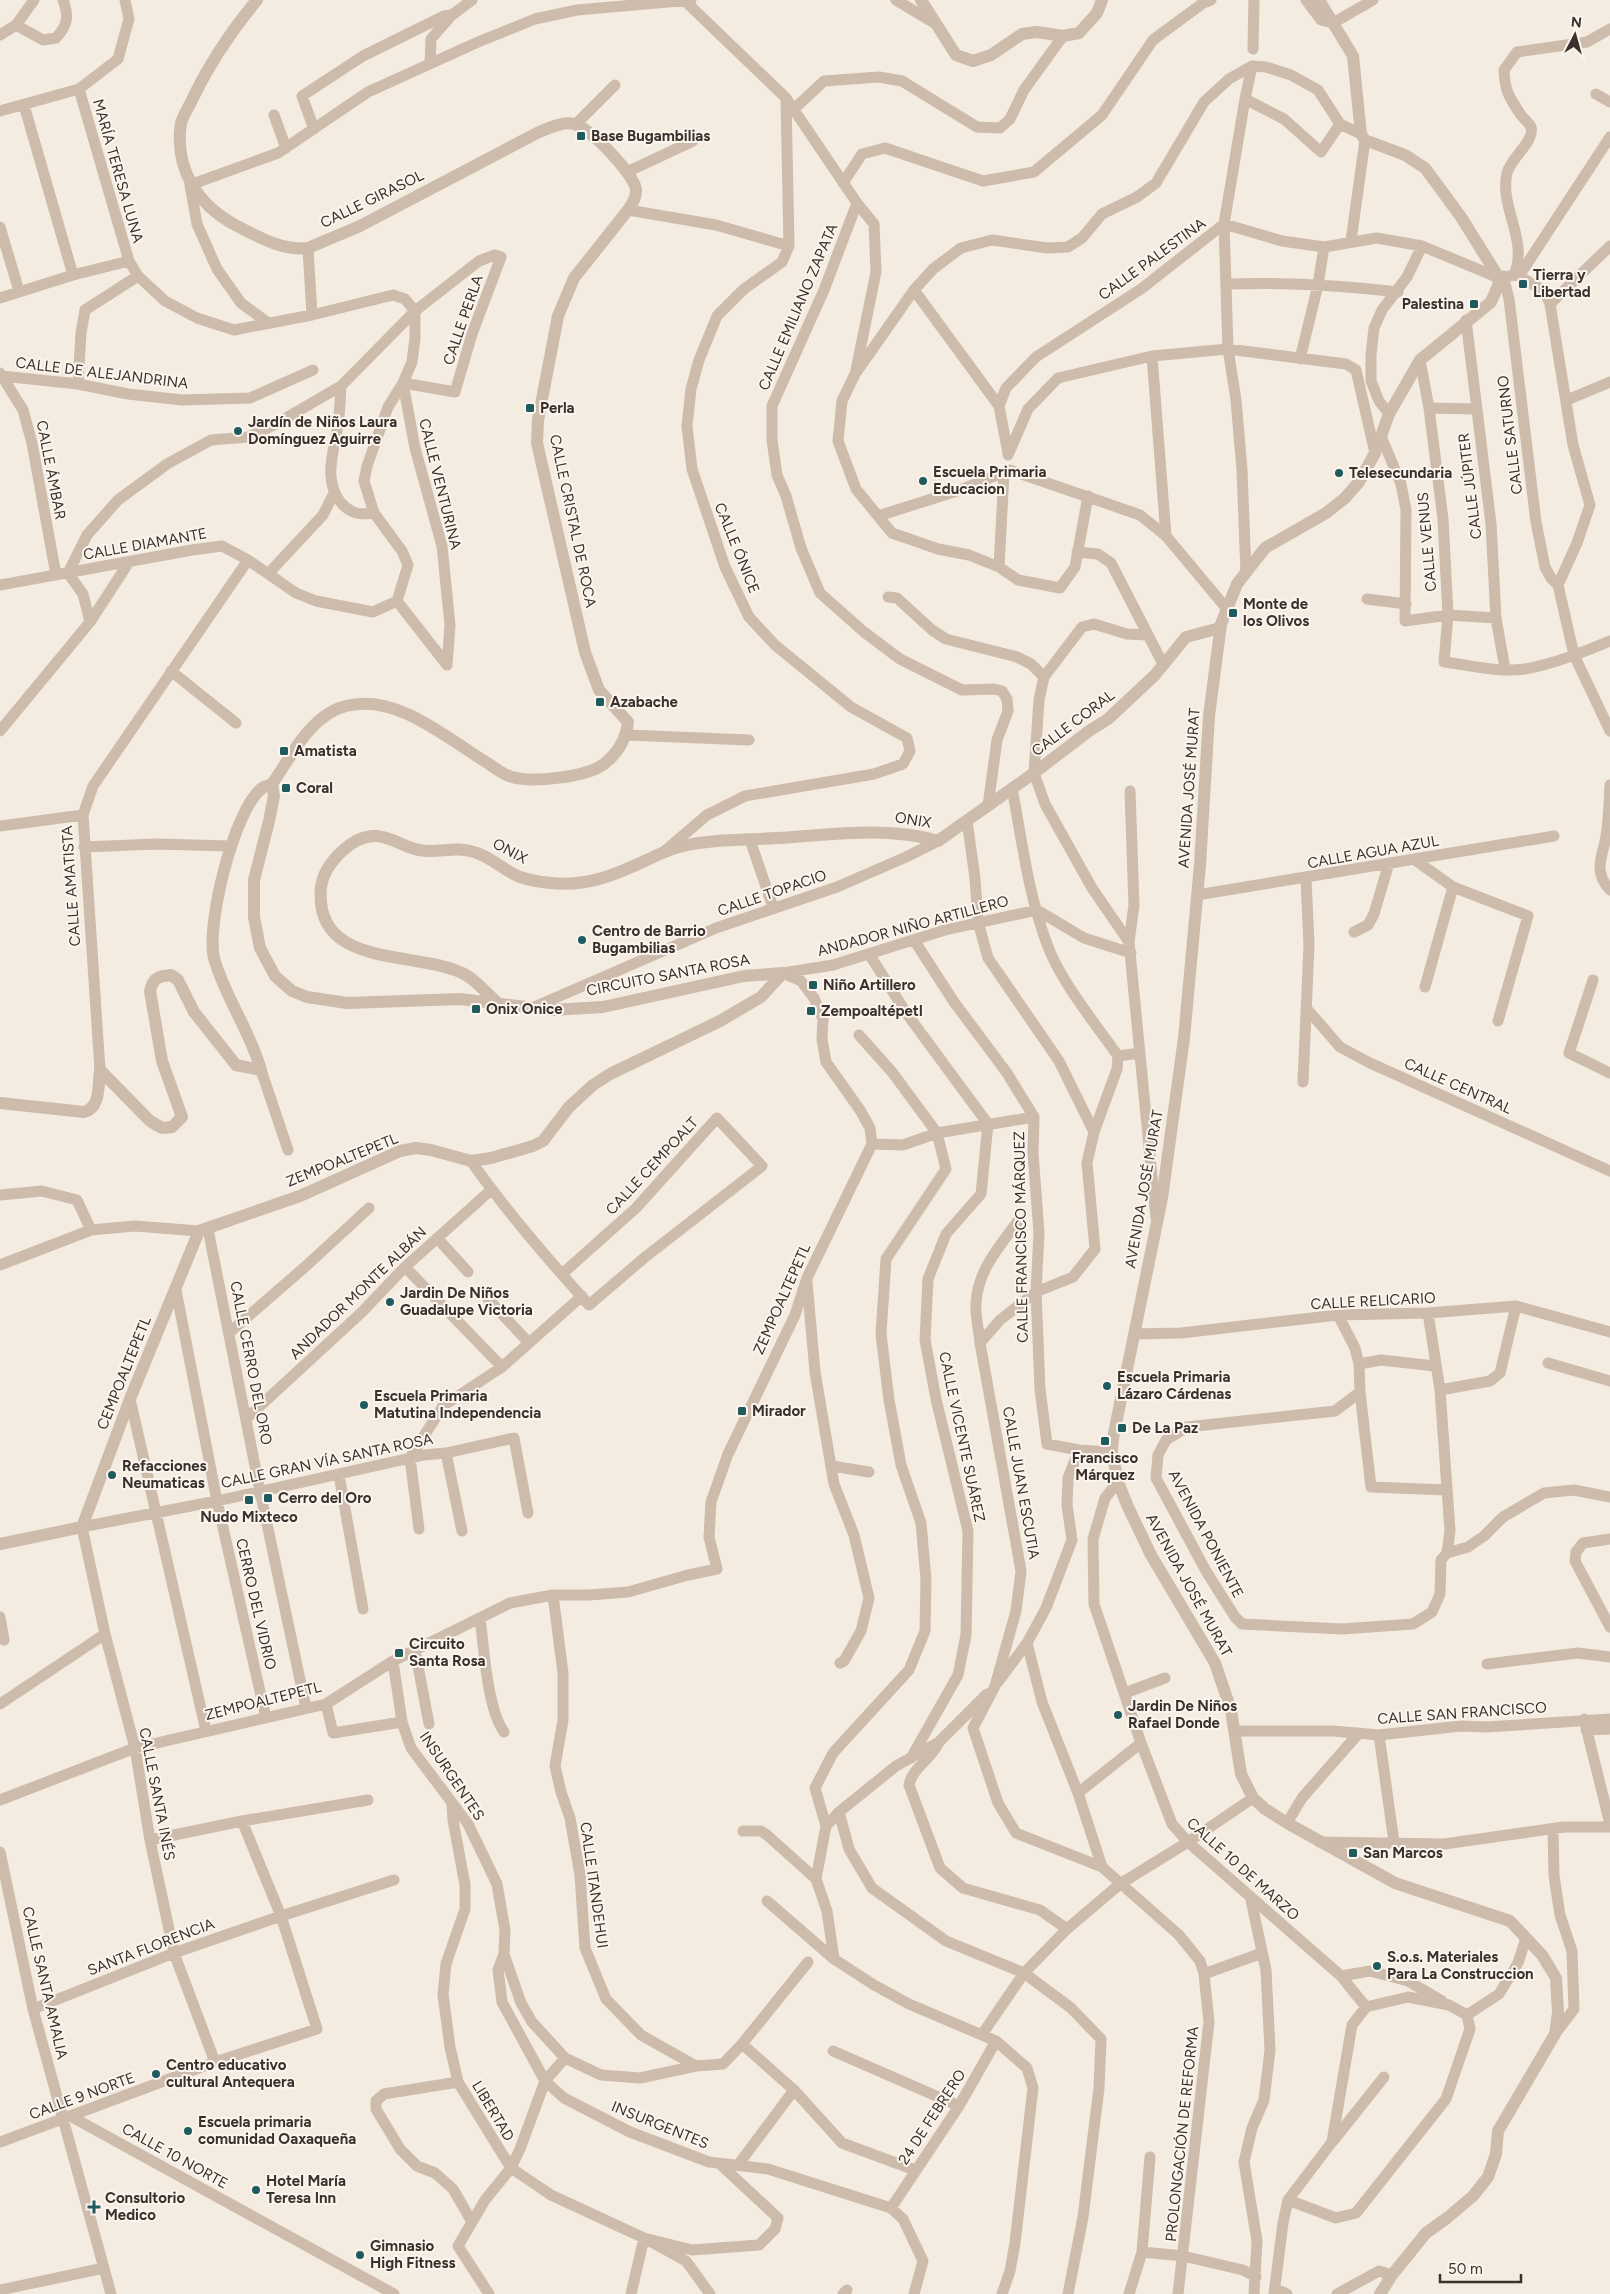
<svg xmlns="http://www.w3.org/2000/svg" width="1610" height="2294" font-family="Figtree,sans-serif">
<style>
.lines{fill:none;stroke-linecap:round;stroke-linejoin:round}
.minor{stroke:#cdbbac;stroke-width:11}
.tertiary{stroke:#cdbbac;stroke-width:12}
.poi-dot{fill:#1f5a5e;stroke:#fbf5ee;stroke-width:2}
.labels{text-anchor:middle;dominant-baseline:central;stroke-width:4;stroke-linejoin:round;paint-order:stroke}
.poi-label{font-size:15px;font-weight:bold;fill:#3b302b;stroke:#fbf5ee;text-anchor:start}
.street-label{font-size:15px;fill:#3b302b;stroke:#fbf5ee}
</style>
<rect width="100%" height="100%" fill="#f4ebe1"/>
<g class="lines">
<path class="minor" d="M684 0 786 98 857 203 874 224 876 272 856 370
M896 0 936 24
M1306 0 1321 20 1333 23 1373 0
M16 25 43 40 56 38C68 25 69 16 63 0
M0 35 16 25 34 0
M1253 49 1254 0
M430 64 431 39 452 15 472 0
M79 89 129 261 138 276 165 301 197 318 234 330 312 315 393 295 405 299 415 311
M1596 94 1610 102
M1245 99 1284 119 1321 152 1340 124
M24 105 73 275
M794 109 824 81 879 77 902 81 977 127 1000 128 1010 119 1024 90 1063 36
M0 111 79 89 118 59 129 19 125 0
M274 115 286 148
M576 124 615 85
M1340 124 1361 134
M314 129 302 96 363 56 444 16 452 15
M627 172 693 141
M843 183 862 154 885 148 983 181 1034 172 1102 115 1153 40 1203 3 1211 0
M857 203 824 290 772 406V440L777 475 786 496 801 548 820 593 864 632 900 659 962 690 994 689 1002 691 1007 699 1008 711 997 740 988 806
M628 210 716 225 789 246
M0 227 19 291
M1351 241 1365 140
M308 248 312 315
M1514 275C1529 240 1499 208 1507 173 1511 157 1535 142 1531 127 1529 123 1524 119 1521 115 1509 97 1505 92 1504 70L1517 52 1587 42 1610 29
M1503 276 1509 299 1536 522 1545 567 1551 578 1558 585
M1519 276 1610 137
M1227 284C1284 282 1341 285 1398 292
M914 290 999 406 1008 453
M0 298 73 275 129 261
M1550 304 1610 246
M1466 320 1491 524 1496 618 1505 669
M267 322 241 303 217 269 197 224 190 185 278 153 368 92 478 42 535 19 577 10 691 0
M1152 356 1166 536
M1300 359 1318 285 1324 247
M1420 360 1429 408 1443 519 1448 615 1444 662C1470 665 1499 673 1525 669 1554 664 1583 652 1610 641
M0 373 23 410 32 443 56 575
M2 376 78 384 128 394 182 400 250 398 313 370
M403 383 415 448 442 546 450 625 447 665
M78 384 81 333 85 310 138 276
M341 386C340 399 340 412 338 425 334 451 322 481 342 504 352 514 360 515 374 513L402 551 408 565 397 601
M1567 400 1610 382
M999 406 1006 388 1036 357 1141 289 1224 224 1282 241 1324 247 1377 238 1422 246 1499 278 1514 275 1519 276 1544 291 1550 304 1573 445 1590 505 1577 543 1558 585 1574 655 1610 731
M1429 408 1477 409
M1389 414 1379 401 1371 381V355L1374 328 1382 310 1407 277 1422 246
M1381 436 1401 484 1406 510 1405 621 1448 615 1496 618
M1008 455 1028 409 1058 378 1152 356 1228 349 1346 364 1356 370 1375 453
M374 513 364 481 367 466 388 407 403 383 412 362 415 338V311
M878 516 892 533 938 549 969 555 999 567 1018 580 1060 588 1075 567 1088 496
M1077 552 1098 554 1111 563 1163 664
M999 567 1004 473
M1246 573 1242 470 1236 400 1228 349 1224 224 1245 99 1252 66
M268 574 323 515 334 493
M0 585 192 550 222 546 248 560 296 593 316 601 373 612 397 601 447 665
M888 597 897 598 932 630 946 639 1017 657 1031 664 1044 677
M1367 599 1406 604
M1227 609 1166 536 1140 515 1010 470 957 491 878 516 856 489 838 441 842 401 855 374 914 290 933 269 961 248 992 240 1047 248 1068 247 1082 238 1102 214 1137 197 1156 183 1204 102 1229 79 1252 66 1266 67 1291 75 1318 90 1340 124
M90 622 83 594 68 573 87 535 118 500 167 464 211 440 248 437 274 425 341 386 415 311 479 261 495 255 501 257 472 334 455 392 403 383
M1147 635 1127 634 1094 624 1082 627 1044 677 1039 700 1034 773 1045 804 1092 888 1129 942 1156 1218
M171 671 236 723
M0 731 90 622 129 562
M627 735 749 740
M1610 785C1609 802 1609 819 1606 836 1603 857 1592 870 1610 890
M1012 788C1022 840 1028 894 1047 944 1060 981 1095 1023 1118 1056
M967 821 975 878 978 922 988 958 1059 1061 1094 1132
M0 826 83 815
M750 840 773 907
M84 847 156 844 230 846
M666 850 707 815 745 796 874 774 903 764 910 751 907 738 851 707 775 645 749 617 725 567 692 469 687 426 691 389 699 360 717 316 744 289 782 262 789 246 786 98
M1415 860 1453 887 1528 916 1498 1021
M1197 895 1554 836
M1354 932 1368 925 1374 914 1389 863
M914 940 954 1002 1007 1073 1034 1117 1033 1153 1039 1233 1036 1292 1040 1389 1047 1444 1079 1450 1112 1452
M1129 942 1134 905 1130 791
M869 954 907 1014 988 1124 981 1194 946 1234 928 1279 925 1340 936 1399 968 1531 966 1635 958 1675 911 1758
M783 973 833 965 945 930 1037 910 1084 938 1131 953
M1593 980 1569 1053 1610 1073
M1425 987 1453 887
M532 1008 716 928 837 887 906 857 938 841
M1307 1009 1340 1047 1370 1063 1610 1171
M100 1070 83 815 93 786 248 560
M261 1070 288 1150
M1303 1082 1309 945 1306 879
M872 1144 903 1145 937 1133 1034 1117
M471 1161C507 1212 548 1259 589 1305L644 1258 762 1166 717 1118 636 1208 562 1274
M0 1195 42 1191 77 1200 91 1230
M208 1229 260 1491 306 1708
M437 1238 468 1272
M0 1265 91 1230 135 1226 199 1231
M405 1267 502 1367
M807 1282 815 1372 834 1484 854 1535 869 1598 861 1631 844 1661 840 1663
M176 1290 217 1501 266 1718
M488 1299 529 1343
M1428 1313 1440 1390 1450 1531 1447 1553
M1338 1315 1355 1348 1359 1364 1360 1392 1371 1487 1446 1490
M230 1332 306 1266 369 1208
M1134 1334 1181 1333 1338 1315 1428 1313 1516 1306 1610 1332
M980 1343C979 1330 975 1316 976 1304 977 1271 1000 1246 1018 1221
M1548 1363 1610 1381
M1359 1364 1381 1360 1435 1366
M1440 1390 1490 1381 1500 1373 1516 1306
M1360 1392 1335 1411 1187 1427 1166 1440 1158 1455 1156 1478 1206 1571 1235 1617 1242 1624 1342 1629 1413 1624 1432 1612 1440 1594 1441 1560 1447 1553 1468 1547 1484 1536 1503 1517 1544 1493 1574 1490 1610 1497
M130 1399 206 1731
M247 1418 361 1313 405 1267 491 1190
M446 1453 462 1531
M832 1466 869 1472
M339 1475 363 1609
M1118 1482 1105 1498 1093 1539 1094 1604 1141 1743 1172 1824 1188 1842 1341 1976 1366 2007 1408 1997 1449 2005 1467 2015
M419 1529 410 1458 443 1406 502 1367 582 1296
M1610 1539 1583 1543 1576 1552 1575 1561 1610 1627
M553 1595 563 1673V1720L555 1766 561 1792 570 1818 580 1875 585 1948 606 1999 641 2035 696 2066
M0 1617 4 1640
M480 1618C484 1648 487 1708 504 1732
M1027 1643 1042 1702 1078 1793 1102 1867 1179 1935 1200 1961 1204 1974 1209 2022 1178 2294
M415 1650 429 1724
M393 1661 402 1722 411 1748 468 1824 497 1884 505 1930 504 1954 498 1970 502 2002 545 2081 564 2098 630 2132 709 2162 768 2169 891 2208 903 2219 923 2261 914 2294
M1487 1664 1578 1653 1610 1657
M998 1682 1027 1643 1046 1608 1072 1540 1067 1505 1068 1478 1079 1450
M1125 1693 1165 1678
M0 1704 105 1634
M326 1704 333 1733 402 1722
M1584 1719 1610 1824
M1586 1730 1610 1729
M1236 1731H1333L1379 1735 1461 1726 1486 1727 1610 1719
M1379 1735 1394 1842
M939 1742C932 1759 912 1768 909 1785L940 1868 963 1888 1040 1910 1067 1929
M1078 1793 1141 1743
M0 1800 135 1748 326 1704 393 1661 510 1603 553 1595H589L628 1592 688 1575 717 1569 709 1537 711 1502 728 1454 795 1315 807 1278 872 1144 870 1128 860 1110 826 1062 822 1039 823 1019 814 998 801 981 783 973
M452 1803 453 1820 465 1885V1909L446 1964 443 1995 450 2047 458 2082 511 2168 551 2195 644 2238 686 2261 710 2294
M839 1812 849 1849 872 1888 946 1941 1024 1973 1071 2008 1101 2039 1099 2088 1083 2217 1068 2294
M1287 1823 1302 1798 1359 1733
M826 1826 815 1788 833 1753 909 1670 925 1631 926 1580 921 1523 901 1465 889 1400 881 1334 886 1259 946 1169 937 1133 892 1072 859 1035
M1553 1829 1554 1876 1560 1915 1572 1951 1574 2009 1555 2034
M743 1831H761L767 1835 816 1879
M150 1840 242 1821 368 1800
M1319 1842 1444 1844 1564 1827H1610
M0 1852 33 2009 111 2294
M1102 1867 1016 1833 998 1803 973 1728 995 1686 1016 1611 1021 1571 980 1343 1000 1320 1036 1292 1073 1277 1095 1249 1087 1163 1094 1132 1117 1069 1118 1056 1140 1053
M1251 1900 1266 1970 1270 2050 1264 2100 1252 2128 1244 2162 1257 2241 1254 2294
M767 1901 834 1959 874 1985 909 2004 996 2041 1027 2068 1033 2088 1015 2243 1010 2271 1002 2294
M504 1954 521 2003 532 2022 565 2058 601 2075 640 2078 696 2066 723 2064 742 2044 794 2090 842 2143 915 2170
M834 1959 827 1911 816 1879 826 1826 839 1812 896 1766 939 1742 987 1694
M1204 1974 1262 1953
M1341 1976 1370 1971 1408 1981 1442 2001
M33 2009 174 1953 281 1916 394 1880
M1467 2015 1499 1994 1518 1963 1526 1938
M983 2033 1024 1973 1067 1929 1120 1884 1188 1842 1253 1798
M742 2044 808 1962
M833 2051 959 2106
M215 2062 174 1953 150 1840 135 1748 105 1634 82 1527 217 1501 424 1455 446 1453 514 1438 528 1513
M458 2082 384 2094 376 2101V2109L400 2149 417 2166 435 2173 453 2189 472 2222
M72 2117 394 2294
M1333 2141 1384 2077
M0 2142 215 2062 317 2029 281 1916 242 1821
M738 2165 794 2090
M1288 2200 1336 2218 1356 2213 1446 2099 1470 2029 1467 2015
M891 2208 959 2106 996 2041
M1142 2252 1183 2256 1243 2270 1256 2277
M1276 2289 1287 2294
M0 2290 104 2268
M489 2294 458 2246 485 2200 511 2168 520 2149 545 2081 565 2058
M631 2294 644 2238 692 2250 759 2245 775 2229 778 2218 721 2165
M843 2294 847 2290
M1129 2294 1142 2252 1150 2157
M1274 2294 1283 2223 1288 2200 1332 2142 1352 2025 1366 2007
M1337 2294 1379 2271 1392 2275"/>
<path class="tertiary" d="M257 0C231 31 208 66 191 102 188 108 183 116 181 123 174 168 197 205 237 226 259 237 282 251 308 248L360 226 537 133C547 129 562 121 574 124 589 127 633 173 636 189 637 197 632 204 628 210L574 278 558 316 538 420 537 443 585 652 599 690 628 722C626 740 618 753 604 764 587 777 533 783 512 777 503 775 494 767 486 762 445 737 396 693 346 706 310 715 291 757 272 784L274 796 269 821 254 880V917L260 948 275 976 292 991 307 997 347 1003 460 999 552 1010 603 1007 744 976 783 973
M921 0 956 55 973 61 991 55 1022 34 1037 32 1063 36 1079 33 1097 13 1102 0
M1319 0 1353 56 1361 134 1365 140 1405 155 1425 168 1461 217 1499 278 1498 286 1491 302 1420 360 1389 414 1375 453 1359 482 1345 498 1326 513 1265 548 1237 584 1221 624 1209 716 1200 865 1184 1038 1162 1198 1113 1438 1112 1452 1118 1482 1128 1507 1151 1555 1215 1663 1231 1710 1241 1774 1253 1798 1265 1809 1287 1823 1395 1883 1510 1921 1542 1955 1556 1978 1558 2012 1555 2034 1498 2131 1496 2154 1488 2177 1473 2196 1447 2218 1426 2233 1392 2275 1380 2294
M500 1005C489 996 478 982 466 975 419 949 313 971 321 887 324 864 352 835 376 836 392 837 404 847 419 850 439 854 456 845 477 853 492 858 505 871 520 877 529 880 541 882 551 883 588 887 617 874 649 859 660 854 671 848 683 846 713 839 746 840 777 838 831 835 886 826 938 841L1034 773 1089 731 1108 719 1155 675 1186 637 1220 628
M100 1070 150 1121 162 1128 172 1127 182 1117 162 1061 150 991C153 978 158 976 171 975L178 980 194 1012 236 1065 261 1070C250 1030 225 998 214 958 206 924 234 811 261 789 264 786 269 786 272 784
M0 1103 84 1112C101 1108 98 1084 100 1070
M0 1544 82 1527 130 1399 199 1231 300 1196 400 1151 416 1148 431 1150 471 1161 491 1158 533 1146 543 1141 569 1107 593 1085 610 1074 720 1021 761 997 783 973"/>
</g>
<g class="poi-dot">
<rect x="576" y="131" width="10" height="10" rx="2.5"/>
<rect x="1518" y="279" width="10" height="10" rx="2.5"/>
<rect x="1469" y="299" width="10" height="10" rx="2.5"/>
<rect x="525" y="403" width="10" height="10" rx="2.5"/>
<circle cx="238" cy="431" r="5"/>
<circle cx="1339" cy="473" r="5"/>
<circle cx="923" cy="481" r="5"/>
<rect x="1228" y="608" width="10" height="10" rx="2.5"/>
<rect x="595" y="697" width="10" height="10" rx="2.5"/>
<rect x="279" y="746" width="10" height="10" rx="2.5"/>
<rect x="281" y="783" width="10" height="10" rx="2.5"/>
<circle cx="582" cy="940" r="5"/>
<rect x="808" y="980" width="10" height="10" rx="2.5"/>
<rect x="471" y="1004" width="10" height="10" rx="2.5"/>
<rect x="806" y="1006" width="10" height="10" rx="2.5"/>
<circle cx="390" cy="1302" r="5"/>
<circle cx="1107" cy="1386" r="5"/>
<circle cx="364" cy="1405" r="5"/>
<rect x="737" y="1406" width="10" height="10" rx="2.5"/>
<rect x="1117" y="1423" width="10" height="10" rx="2.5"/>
<rect x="1100" y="1436" width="10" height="10" rx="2.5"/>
<circle cx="112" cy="1475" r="5"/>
<rect x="263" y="1493" width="10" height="10" rx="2.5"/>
<rect x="244" y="1495" width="10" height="10" rx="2.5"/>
<rect x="394" y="1648" width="10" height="10" rx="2.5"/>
<circle cx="1118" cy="1715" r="5"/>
<rect x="1348" y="1848" width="10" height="10" rx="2.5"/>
<circle cx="1377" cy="1966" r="5"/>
<circle cx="156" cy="2074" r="5"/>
<circle cx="188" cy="2131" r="5"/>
<circle cx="256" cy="2190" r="5"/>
<path d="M91.5 2199.5h5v5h5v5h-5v5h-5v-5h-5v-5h5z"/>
<circle cx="360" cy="2255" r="5"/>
</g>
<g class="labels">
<g class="poi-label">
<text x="591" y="136">Base Bugambilias</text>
<text x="1533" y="275">Tierra y<tspan x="1533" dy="17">Libertad</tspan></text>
<text x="1464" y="304" text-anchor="end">Palestina</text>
<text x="540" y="408">Perla</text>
<text x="248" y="422">Jardín de Niños Laura<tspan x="248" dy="17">Domínguez Aguirre</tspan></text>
<text x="933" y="472">Escuela Primaria<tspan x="933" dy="17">Educacion</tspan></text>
<text x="1349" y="473">Telesecundaria</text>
<text x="1243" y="604">Monte de<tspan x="1243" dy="17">los Olivos</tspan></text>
<text x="610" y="702">Azabache</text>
<text x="294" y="751">Amatista</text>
<text x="296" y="788">Coral</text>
<text x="592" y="931">Centro de Barrio<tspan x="592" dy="17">Bugambilias</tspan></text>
<text x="823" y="985">Niño Artillero</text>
<text x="486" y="1009">Onix Onice</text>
<text x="821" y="1011">Zempoaltépetl</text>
<text x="400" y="1293">Jardin De Niños<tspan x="400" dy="17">Guadalupe Victoria</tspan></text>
<text x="1117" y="1377">Escuela Primaria<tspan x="1117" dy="17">Lázaro Cárdenas</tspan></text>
<text x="374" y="1396">Escuela Primaria<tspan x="374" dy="17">Matutina Independencia</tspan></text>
<text x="752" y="1411">Mirador</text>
<text x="1132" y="1428">De La Paz</text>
<text x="1105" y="1458" text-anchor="middle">Francisco<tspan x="1105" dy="17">Márquez</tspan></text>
<text x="122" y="1466">Refacciones<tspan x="122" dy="17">Neumaticas</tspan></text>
<text x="278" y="1498">Cerro del Oro</text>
<text x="249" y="1517" text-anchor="middle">Nudo Mixteco</text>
<text x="409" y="1644">Circuito<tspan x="409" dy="17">Santa Rosa</tspan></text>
<text x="1128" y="1706">Jardin De Niños<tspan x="1128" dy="17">Rafael Donde</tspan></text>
<text x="1363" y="1853">San Marcos</text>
<text x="1387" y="1957">S.o.s. Materiales<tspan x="1387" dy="17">Para La Construccion</tspan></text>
<text x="166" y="2065">Centro educativo<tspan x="166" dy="17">cultural Antequera</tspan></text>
<text x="198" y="2122">Escuela primaria<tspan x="198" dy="17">comunidad Oaxaqueña</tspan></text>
<text x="266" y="2181">Hotel María<tspan x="266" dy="17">Teresa Inn</tspan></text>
<text x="105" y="2198">Consultorio<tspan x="105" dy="17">Medico</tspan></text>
<text x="370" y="2246">Gimnasio<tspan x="370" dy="17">High Fitness</tspan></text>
</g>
<g class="street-label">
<text transform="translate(118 171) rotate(74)">MARÍA TERESA LUNA</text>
<text transform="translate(372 199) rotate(-26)">CALLE GIRASOL</text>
<text transform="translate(1152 259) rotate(-36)">CALLE PALESTINA</text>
<text transform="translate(798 307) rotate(-67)">CALLE EMILIANO ZAPATA</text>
<text transform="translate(463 320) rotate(-71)">CALLE PERLA</text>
<text transform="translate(102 373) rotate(7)">CALLE DE ALEJANDRINA</text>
<text transform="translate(1510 435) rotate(-97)">CALLE SATURNO</text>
<text transform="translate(51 470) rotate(79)">CALLE ÁMBAR</text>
<text transform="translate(440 484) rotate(76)">CALLE VENTURINA</text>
<text transform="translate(1470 486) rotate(-97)">CALLE JÚPITER</text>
<text transform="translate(573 521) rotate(78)">CALLE CRISTAL DE ROCA</text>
<text transform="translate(1427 542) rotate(-95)">CALLE VENUS</text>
<text transform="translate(145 544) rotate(-10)">CALLE DIAMANTE</text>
<text transform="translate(737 548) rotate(68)">CALLE ÓNICE</text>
<text transform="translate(1073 723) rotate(-37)">CALLE CORAL</text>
<text transform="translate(1189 788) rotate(-86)">AVENIDA JOSÉ MURAT</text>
<text transform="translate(913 820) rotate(9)">ONIX</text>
<text transform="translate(510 851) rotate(28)">ONIX</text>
<text transform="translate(1373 852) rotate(-10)">CALLE AGUA AZUL</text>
<text transform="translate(71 886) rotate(-94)">CALLE AMATISTA</text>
<text transform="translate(772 893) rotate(-19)">CALLE TOPACIO</text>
<text transform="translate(913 926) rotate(-15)">ANDADOR NIÑO ARTILLERO</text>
<text transform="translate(668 975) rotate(-11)">CIRCUITO SANTA ROSA</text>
<text transform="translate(1458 1086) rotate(24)">CALLE CENTRAL</text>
<text transform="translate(342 1160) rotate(-22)">ZEMPOALTEPETL</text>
<text transform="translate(652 1166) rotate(-47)">CALLE CEMPOALT</text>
<text transform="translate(1144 1189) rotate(-80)">AVENIDA JOSÉ MURAT</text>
<text transform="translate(1021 1237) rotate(-91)">CALLE FRANCISCO MÁRQUEZ</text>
<text transform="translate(358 1293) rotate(-44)">ANDADOR MONTE ALBÁN</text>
<text transform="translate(782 1299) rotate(-66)">ZEMPOALTEPETL</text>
<text transform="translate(1373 1301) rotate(-3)">CALLE RELICARIO</text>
<text transform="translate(251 1363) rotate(79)">CALLE CERRO DEL ORO</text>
<text transform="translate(124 1373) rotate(-68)">CEMPOALTEPETL</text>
<text transform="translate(962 1437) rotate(78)">CALLE VICENTE SUÁREZ</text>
<text transform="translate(327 1461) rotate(-12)">CALLE GRAN VÍA SANTA ROSA</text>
<text transform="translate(1021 1483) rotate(80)">CALLE JUAN ESCUTIA</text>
<text transform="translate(1206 1534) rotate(62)">AVENIDA PONIENTE</text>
<text transform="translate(1189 1585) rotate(61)">AVENIDA JOSÉ MURAT</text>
<text transform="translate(256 1604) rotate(77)">CERRO DEL VIDRIO</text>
<text transform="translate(263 1701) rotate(-14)">ZEMPOALTEPETL</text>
<text transform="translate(1462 1713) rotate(-4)">CALLE SAN FRANCISCO</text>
<text transform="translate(452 1776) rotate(56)">INSURGENTES</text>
<text transform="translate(157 1794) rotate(79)">CALLE SANTA INÉS</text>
<text transform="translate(1243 1869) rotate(42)">CALLE 10 DE MARZO</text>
<text transform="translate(594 1885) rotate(82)">CALLE ITANDEHUI</text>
<text transform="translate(151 1947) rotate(-21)">SANTA FLORENCIA</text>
<text transform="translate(45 1983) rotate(77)">CALLE SANTA AMALIA</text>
<text transform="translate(82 2096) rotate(-20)">CALLE 9 NORTE</text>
<text transform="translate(493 2111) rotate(59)">LIBERTAD</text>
<text transform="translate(932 2117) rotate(-57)">24 DE FEBRERO</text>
<text transform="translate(660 2125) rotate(22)">INSURGENTES</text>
<text transform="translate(1182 2134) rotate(-84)">PROLONGACIÓN DE REFORMA</text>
<text transform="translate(175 2156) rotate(29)">CALLE 10 NORTE</text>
</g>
</g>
<g transform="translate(1575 35) rotate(6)" stroke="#fbf5ee" stroke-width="4" paint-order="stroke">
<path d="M0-4L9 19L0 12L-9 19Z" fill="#3b302b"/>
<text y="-8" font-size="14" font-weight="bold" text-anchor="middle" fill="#3b302b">N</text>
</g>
<path d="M1440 2274v8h81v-8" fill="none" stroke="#3b302b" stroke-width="2.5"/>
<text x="1448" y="2274" font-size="15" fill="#3b302b" stroke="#fbf5ee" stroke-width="4" paint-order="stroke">50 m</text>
</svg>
